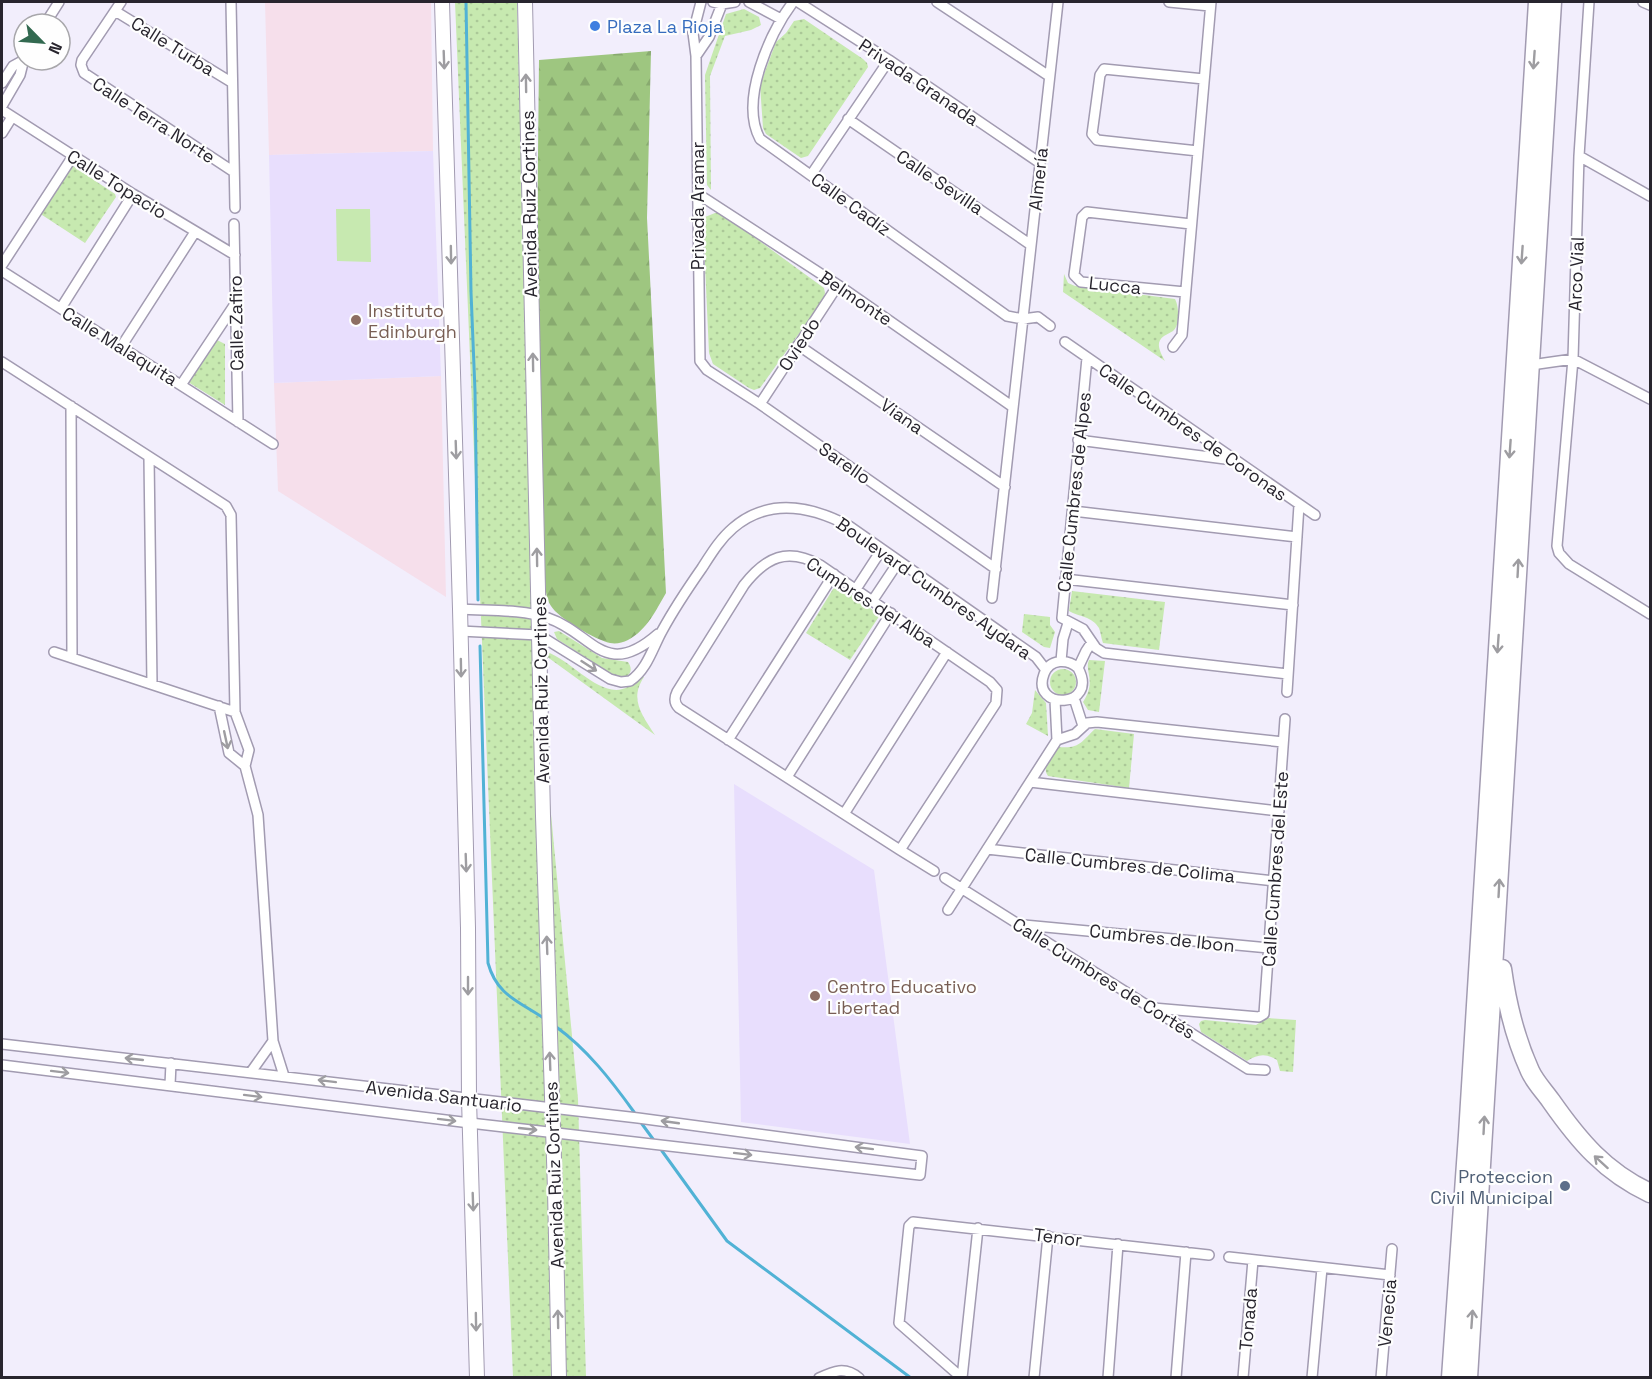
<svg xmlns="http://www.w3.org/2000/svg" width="1652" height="1379" font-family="'Space Grotesk',sans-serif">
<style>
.commercial{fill:#f6dfeb}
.built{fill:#e8defd}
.forest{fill:url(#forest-firs)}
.park{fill:url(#park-dots)}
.pitch{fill:#c7e9b0}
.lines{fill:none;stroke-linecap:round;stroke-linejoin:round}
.stream{stroke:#51b2d5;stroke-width:3}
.street-casing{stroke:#a29bb1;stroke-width:12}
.secondary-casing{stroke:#a29bb1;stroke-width:16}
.highway-casing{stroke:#a29bb1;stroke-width:21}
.street{stroke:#fff;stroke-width:9}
.secondary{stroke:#fff;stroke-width:14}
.highway{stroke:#fff;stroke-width:18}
.oneway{stroke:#9e9da1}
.shop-dot{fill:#3f7fe0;stroke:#fefefe;stroke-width:2}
.education-dot{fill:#8d6e63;stroke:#fefefe;stroke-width:2}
.service-dot{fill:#5c6f8a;stroke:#fefefe;stroke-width:2}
.labels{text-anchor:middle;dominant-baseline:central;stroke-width:4.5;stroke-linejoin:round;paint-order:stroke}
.shop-label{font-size:18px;fill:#366cbe;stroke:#fefefe;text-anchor:start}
.street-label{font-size:18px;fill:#28252e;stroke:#fefefe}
.education-label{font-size:18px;fill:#785e54;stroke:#fefefe;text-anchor:start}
.service-label{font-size:18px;fill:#4e5e75;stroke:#fefefe;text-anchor:end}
</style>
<defs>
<pattern id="forest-firs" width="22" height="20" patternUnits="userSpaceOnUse" patternTransform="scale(1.5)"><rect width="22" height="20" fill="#9ec680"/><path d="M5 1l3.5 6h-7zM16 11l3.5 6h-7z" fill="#88aa6f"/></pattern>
<pattern id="park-dots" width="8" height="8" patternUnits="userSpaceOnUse" patternTransform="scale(1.5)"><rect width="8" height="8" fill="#c7e9b0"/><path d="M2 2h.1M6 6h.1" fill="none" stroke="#abc898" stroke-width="1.8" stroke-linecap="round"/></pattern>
</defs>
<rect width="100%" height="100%" fill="#f2eefc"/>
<path class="commercial" d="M265 2H431L433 151 269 155Z
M441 376 446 597 278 491 274 383Z"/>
<path class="built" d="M433 151 441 376 274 383 269 155Z
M734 784 874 870 910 1144 741 1122Z"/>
<path class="forest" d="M651 51 647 218 666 593C656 610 647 630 628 640 622 643 616 644 610 643 596 640 558 618 551 606 545 597 546 588 545 579L533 624 539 60Z"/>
<path class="park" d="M455 2H517L533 624 578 1099 586 1377H513Z
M744 9 759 17 761 25 751 30 725 36 710 76 711 190 707 185 705 75 726 14Z
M804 19 863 59 867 63 868 67 808 156 801 158 766 134 763 128 760 85 776 42 786 33 794 21Z
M73 166 115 194 116 197 85 243 39 213 69 167Z
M715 213H721L824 288 825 293 823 300 760 388 754 390 749 388 713 364 709 353 703 221 705 217Z
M1064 274 1068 283 1075 286 1175 299C1179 306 1180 326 1173 331 1170 333 1167 334 1164 336 1154 343 1161 353 1165 361L1063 292Z
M217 340 225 344V405L188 382 213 342Z
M836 587H840L880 615 850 660 806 633 833 589Z
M1072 591 1165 602 1159 650 1103 643C1101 638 1101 633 1099 628 1092 616 1079 617 1069 611Z
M1024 614 1050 617V625L1055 632 1050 648 1044 647 1022 632Z
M559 631 602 658 628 662C633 669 631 675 623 678L616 677 557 639 554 632Z
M547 652C578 663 611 715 641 675L644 677C629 699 642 715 655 735L546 656Z
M1089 660 1105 661 1099 712 1088 710 1083 702C1097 681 1084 671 1089 660Z
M1050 682a13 13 0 1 1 26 0a13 13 0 1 1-26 0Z
M1035 690 1046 703 1048 736 1026 724 1032 713Z
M1095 729 1134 734 1129 788 1048 776C1041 766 1052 756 1058 747 1080 749 1081 742 1095 729Z
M1267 1018 1296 1020 1293 1072 1280 1071 1277 1060C1266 1053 1258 1054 1247 1061L1201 1032 1199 1024 1201 1021 1205 1020 1256 1025Z"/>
<path class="pitch" d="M336 209H370L371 262 337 261Z"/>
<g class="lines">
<path class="stream" d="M466 2 471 292 475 391 478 600
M480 646 488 963C497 996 519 1001 545 1019
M555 1026C587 1049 611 1080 634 1112
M642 1124 653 1139
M662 1151 727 1241 911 1378"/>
<g class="street-casing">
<path id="street" d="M121 2 82 60 81 65 84 73 234 172
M231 2 235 208
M701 2 693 33 696 56 700 361 707 370 760 404 996 569
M713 2 722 4 735 2
M749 2 781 19
M793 2C770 33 739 100 760 139L1007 316 1023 319 1038 317 1050 326
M798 2 889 60 1040 163
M937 2 1049 76
M1169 2 1210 6
M1589 2 1579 156 1573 359 1557 546 1559 553 1569 564 1650 614
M1643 2 1650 5
M115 11 231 82
M45 24 59 2
M696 56 709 37 722 4
M2 83 13 66 24 60
M2 106 20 75 24 59
M2 110 133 194 235 255
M848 119 1031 245
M2 133 12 117
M1198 151 1097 140 1092 134 1100 75 1104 69 1204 79
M1579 156 1650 196
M811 175 889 60
M698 194 838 285 1013 407
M234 224 238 422
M2 265 73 156
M2 271 273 444
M1185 292 1081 282 1074 275 1082 217 1087 212 1191 224
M61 308 133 194
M1065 342 1315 515
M798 345 1005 487
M121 347 195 232
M1173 347 1182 335 1211 2
M1087 358 1062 618 1083 629 1096 648 1104 653 1288 674
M2 362 226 506 231 515 235 712 249 750 245 766 258 815 273 1041 284 1076
M1531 365 1573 359 1650 399
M181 385 235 304
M760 404 838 285
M71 406 72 658
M1078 440 1233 460
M149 457 152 684
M1073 511 1297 537
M1065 579 1293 605
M856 589 882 549
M992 598 1058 2
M873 600 899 561
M460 609C488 611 521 609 548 618 593 633 604 681 658 634
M460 631 539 635 610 679 621 682 630 681C647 670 653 647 662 631 674 609 688 588 702 568 711 554 720 539 733 528 769 497 811 506 849 526L1036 657 1046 670
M54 652 235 712
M1061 661 1063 639 1068 623
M1078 668C1068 659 1050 658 1044 674 1030 711 1100 709 1078 668L1086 651 1092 642
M1287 692 1299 505
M1074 698 1083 726
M1055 700 1057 740
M219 706 229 753 245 766
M728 740 834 574
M1057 740 1075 734 1087 723 1097 722 1283 742
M787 777 891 613
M1030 782 1279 811
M844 814 947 652
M987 849 1274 881
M900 850 996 703 997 690 990 682 820 565C787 547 766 557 744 585L677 692C674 698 674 703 679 708L900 850 934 871
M945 878 1248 1069 1265 1070
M948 910 1057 740
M1024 925 1269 948
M1153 1008 1259 1017 1264 1014 1285 719
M2 1044 638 1118 922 1156 920 1175 470 1123 2 1065
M251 1072 273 1041
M170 1085 171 1063
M1229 1257 1390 1275
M819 1378C834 1371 845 1366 859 1378
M962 1378 899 1323 909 1226 913 1222 1209 1255
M962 1378 978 1228
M1034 1378 1048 1236
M1108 1378 1118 1244
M1176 1378 1186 1252
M1243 1378 1253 1260
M1312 1378 1322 1268
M1381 1378 1392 1249"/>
</g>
<g class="secondary-casing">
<path id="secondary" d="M442 2 460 609 468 928 469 1099 477 1378
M525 2 543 816 555 1190 559 1378"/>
</g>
<g class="highway-casing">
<path id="highway" d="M1502 969C1507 1005 1515 1038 1530 1071 1535 1082 1544 1091 1551 1101 1579 1141 1605 1172 1650 1193
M1451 1378 1468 1135 1538 2
M1468 1378 1552 2"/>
</g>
<use href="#street" class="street"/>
<use href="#secondary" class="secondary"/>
<use href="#highway" class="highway"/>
</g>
<defs><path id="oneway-shaft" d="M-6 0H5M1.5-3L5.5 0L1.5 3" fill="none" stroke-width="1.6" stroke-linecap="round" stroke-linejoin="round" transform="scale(1.5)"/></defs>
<g class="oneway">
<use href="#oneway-shaft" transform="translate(444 60) rotate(88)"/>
<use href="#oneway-shaft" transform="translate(1534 60) rotate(94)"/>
<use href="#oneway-shaft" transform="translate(526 83) rotate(-91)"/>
<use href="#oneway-shaft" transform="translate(451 255) rotate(89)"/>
<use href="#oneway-shaft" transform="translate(1522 255) rotate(94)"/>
<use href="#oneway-shaft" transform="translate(533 362) rotate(-91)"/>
<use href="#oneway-shaft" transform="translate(1510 449) rotate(94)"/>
<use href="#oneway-shaft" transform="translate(456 450) rotate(88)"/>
<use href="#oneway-shaft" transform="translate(537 557) rotate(-91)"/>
<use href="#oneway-shaft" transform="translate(1518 568) rotate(-87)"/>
<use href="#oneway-shaft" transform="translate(1498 644) rotate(94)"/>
<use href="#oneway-shaft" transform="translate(589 666) rotate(33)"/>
<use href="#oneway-shaft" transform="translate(461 668) rotate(89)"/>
<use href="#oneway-shaft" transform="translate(226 740) rotate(78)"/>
<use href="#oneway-shaft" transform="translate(466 863) rotate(88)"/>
<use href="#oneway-shaft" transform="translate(1499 888) rotate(-87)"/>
<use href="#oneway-shaft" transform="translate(547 945) rotate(-92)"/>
<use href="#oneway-shaft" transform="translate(468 986) rotate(90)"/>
<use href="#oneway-shaft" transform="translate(134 1059) rotate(-174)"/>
<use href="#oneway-shaft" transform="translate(550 1061) rotate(-92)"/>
<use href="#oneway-shaft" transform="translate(60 1072) rotate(7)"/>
<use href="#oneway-shaft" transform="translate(327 1081) rotate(-173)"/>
<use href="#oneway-shaft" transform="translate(253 1096) rotate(7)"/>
<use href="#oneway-shaft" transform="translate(447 1120) rotate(7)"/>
<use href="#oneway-shaft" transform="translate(670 1122) rotate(-172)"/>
<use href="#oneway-shaft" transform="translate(1484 1125) rotate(-87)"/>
<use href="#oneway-shaft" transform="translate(528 1129) rotate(6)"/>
<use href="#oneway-shaft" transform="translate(864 1148) rotate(-173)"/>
<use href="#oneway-shaft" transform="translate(743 1154) rotate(7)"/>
<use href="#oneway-shaft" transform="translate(1601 1162) rotate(-138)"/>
<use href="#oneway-shaft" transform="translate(473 1202) rotate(88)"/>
<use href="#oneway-shaft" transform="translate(558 1319) rotate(-91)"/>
<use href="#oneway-shaft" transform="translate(1472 1319) rotate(-86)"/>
<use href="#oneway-shaft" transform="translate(476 1322) rotate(89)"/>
</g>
<circle class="shop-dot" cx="595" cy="26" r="6"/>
<g class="education-dot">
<circle cx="356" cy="320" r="6"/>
<circle cx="815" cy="996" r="6"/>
</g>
<circle class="service-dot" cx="1565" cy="1186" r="6"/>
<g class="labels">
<g class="shop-label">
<text x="607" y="26">Plaza La Rioja</text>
</g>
<g class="street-label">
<text transform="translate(173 46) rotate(32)">Calle Turba</text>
<text transform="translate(919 82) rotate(34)">Privada Granada</text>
<text transform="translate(154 120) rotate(33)">Calle Terra Norte</text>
<text transform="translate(1038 179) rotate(-84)">Almería</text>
<text transform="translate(940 182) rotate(34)">Calle Sevilla</text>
<text transform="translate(117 184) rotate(32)">Calle Topacio</text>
<text transform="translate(529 204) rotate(-91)">Avenida Ruiz Cortines</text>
<text transform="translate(851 204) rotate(36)">Calle Cadíz</text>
<text transform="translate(697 206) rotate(-90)">Privada Aramar</text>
<text transform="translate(1576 274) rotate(-88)">Arco Vial</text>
<text transform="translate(1115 285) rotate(6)">Lucca</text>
<text transform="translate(856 298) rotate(34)">Belmonte</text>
<text transform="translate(236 323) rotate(-91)">Calle Zafiro</text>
<text transform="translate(799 344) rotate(-57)">Oviedo</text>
<text transform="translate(120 346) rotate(32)">Calle Malaquita</text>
<text transform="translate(902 416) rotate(35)">Viana</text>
<text transform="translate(1193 432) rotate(35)">Calle Cumbres de Coronas</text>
<text transform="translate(845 463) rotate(35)">Sarello</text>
<text transform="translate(1074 492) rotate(-84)">Calle Cumbres de Alpes</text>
<text transform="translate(934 588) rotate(35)">Boulevard Cumbres Aydara</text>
<text transform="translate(871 602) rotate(33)">Cumbres del Alba</text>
<text transform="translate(541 690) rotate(-91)">Avenida Ruiz Cortines</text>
<text transform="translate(1130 865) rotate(6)">Calle Cumbres de Colima</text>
<text transform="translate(1275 869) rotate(-86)">Calle Cumbres del Este</text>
<text transform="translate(1162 938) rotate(6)">Cumbres de Ibon</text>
<text transform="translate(1104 978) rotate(32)">Calle Cumbres de Cortés</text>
<text transform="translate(444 1096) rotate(7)">Avenida Santuario</text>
<text transform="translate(554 1175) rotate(-92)">Avenida Ruiz Cortines</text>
<text transform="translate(1058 1237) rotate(7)">Tenor</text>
<text transform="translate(1387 1313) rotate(-85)">Venecia</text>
<text transform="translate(1248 1319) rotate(-85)">Tonada</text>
</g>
<g class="education-label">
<text x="368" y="310">Instituto<tspan x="368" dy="21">Edinburgh</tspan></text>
<text x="827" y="986">Centro Educativo<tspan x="827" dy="21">Libertad</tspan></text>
</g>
<g class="service-label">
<text x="1553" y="1176">Proteccion<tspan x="1553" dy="21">Civil Municipal</tspan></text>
</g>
</g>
<rect width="1652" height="1379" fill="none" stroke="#28252e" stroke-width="6"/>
<g transform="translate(42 42) rotate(115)"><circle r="28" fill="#fefefe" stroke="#a8a7ab" stroke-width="1.5"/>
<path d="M0-4.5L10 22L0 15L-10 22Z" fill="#326950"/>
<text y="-9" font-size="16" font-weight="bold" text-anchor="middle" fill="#28252e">N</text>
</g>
</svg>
